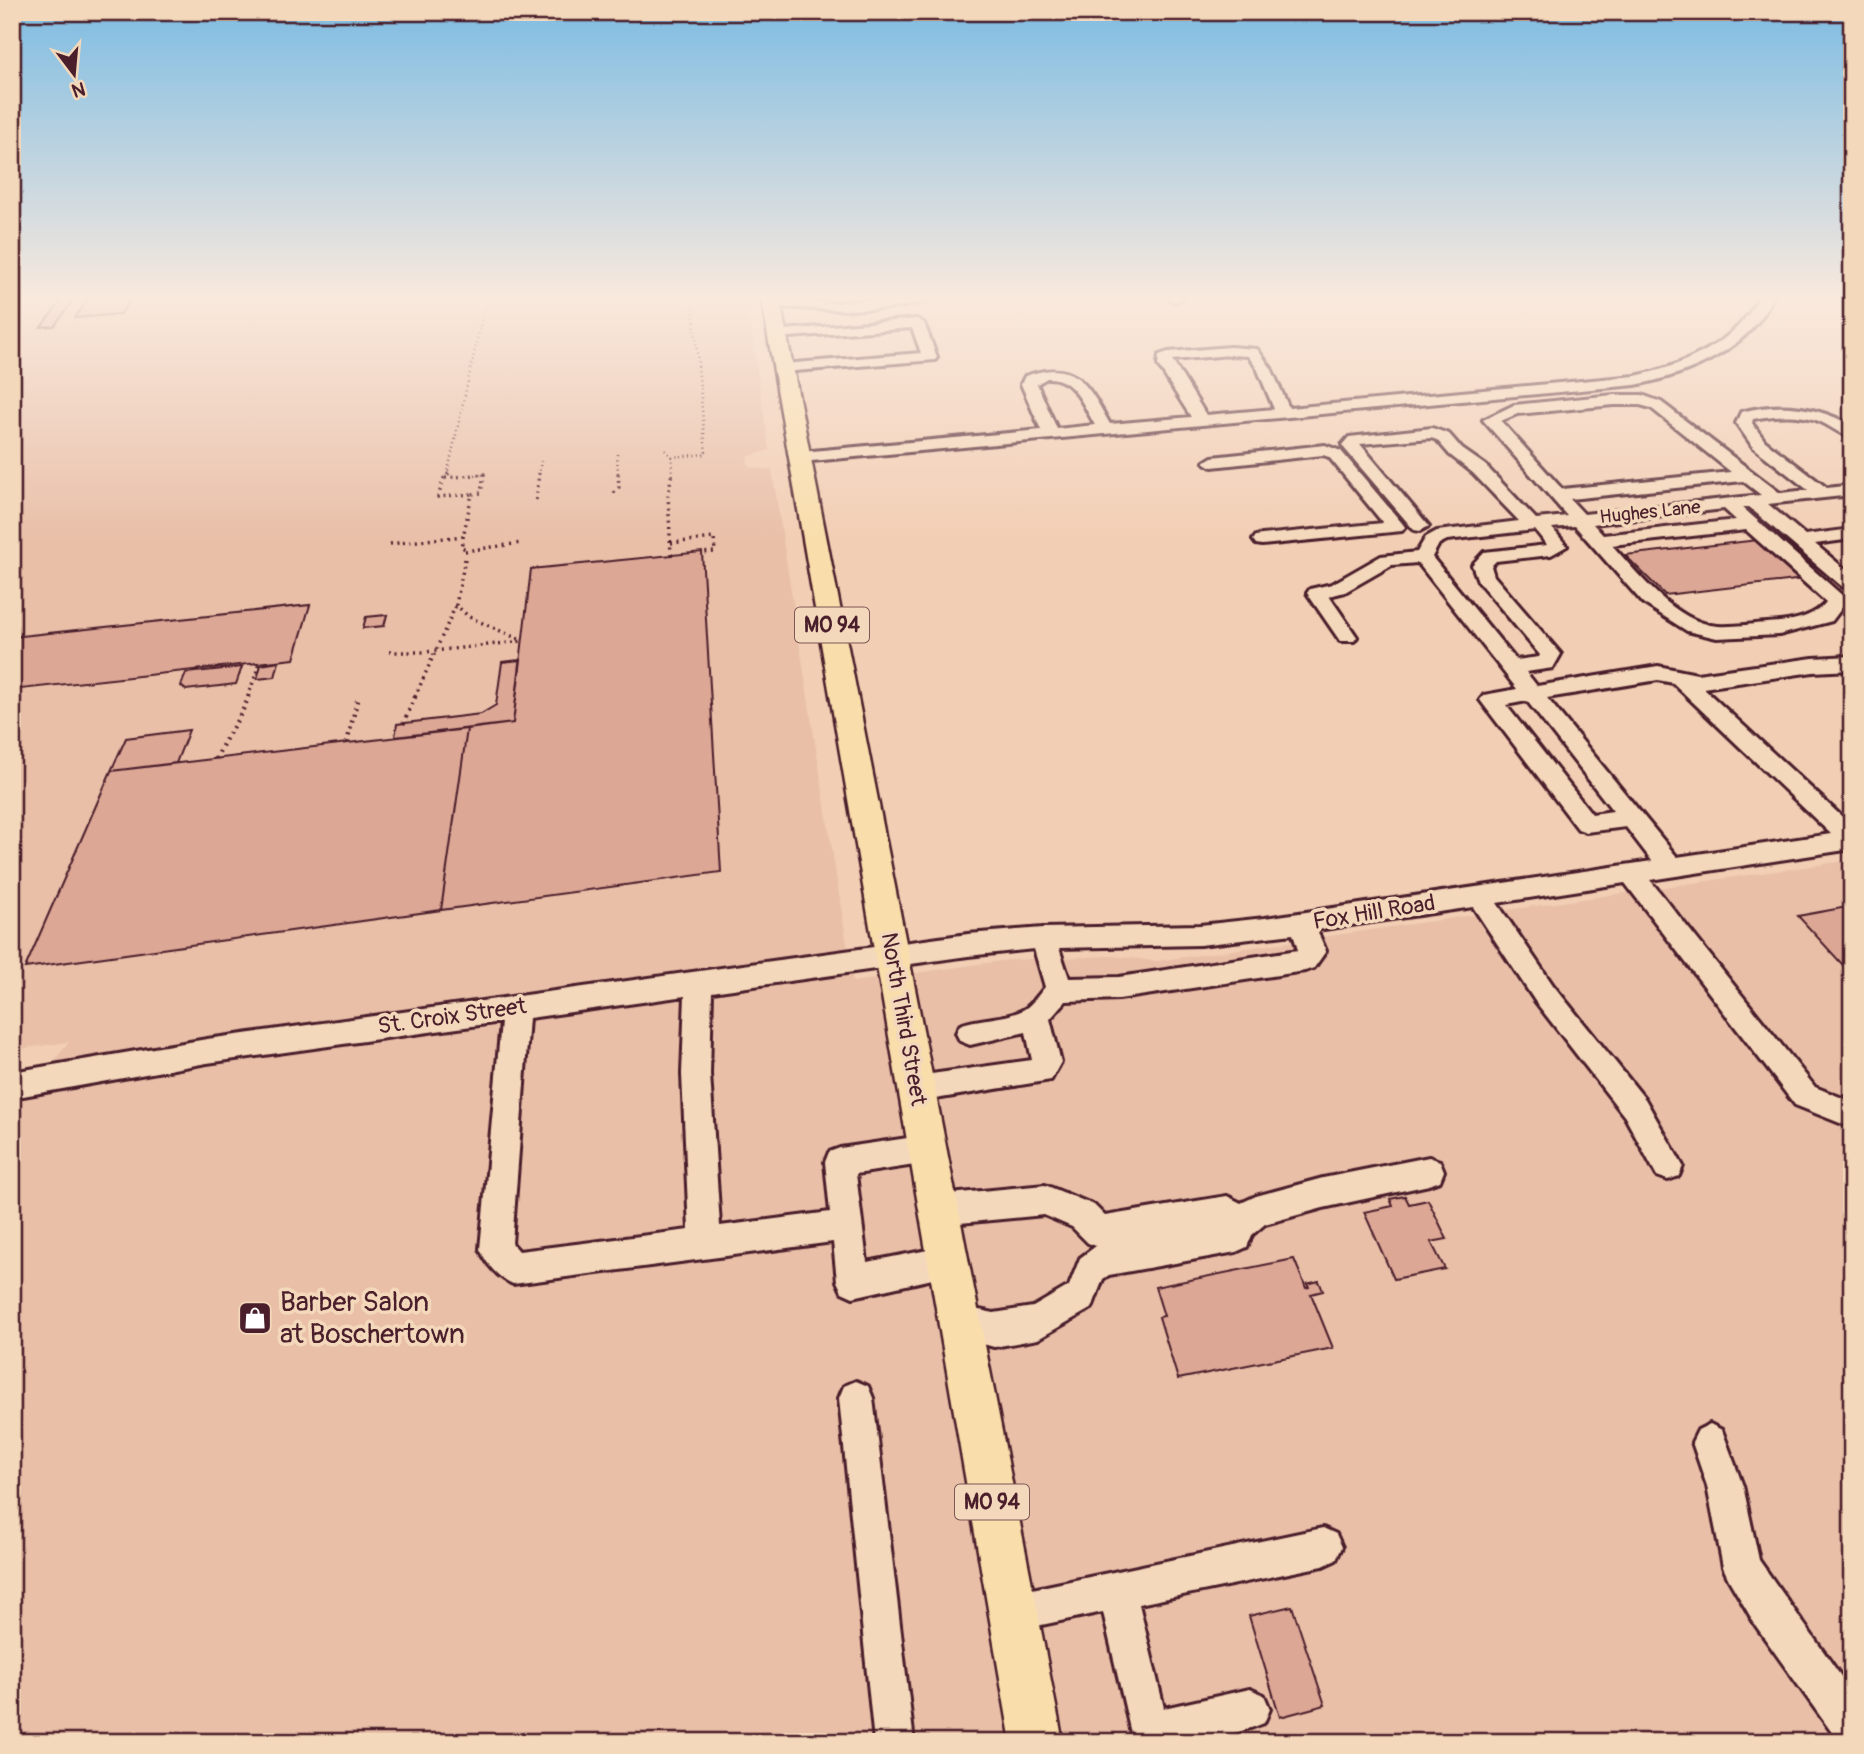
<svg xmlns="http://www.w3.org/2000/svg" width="1864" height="1754" font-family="Pangolin,sans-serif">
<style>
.built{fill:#e9bfa8}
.building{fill:#dda796;stroke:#4a1f2b;stroke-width:2}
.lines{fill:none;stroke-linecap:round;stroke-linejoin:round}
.minor-casing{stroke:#4a1f2b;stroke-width:6}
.major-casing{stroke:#4a1f2b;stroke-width:5}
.path-far2{stroke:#4a1f2b;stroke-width:2.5;stroke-dasharray:1 3.5;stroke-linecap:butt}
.path-far1{stroke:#4a1f2b;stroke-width:3.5;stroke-dasharray:2 4.5;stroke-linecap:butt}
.path{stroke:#4a1f2b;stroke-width:4.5;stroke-dasharray:2 5;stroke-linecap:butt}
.minor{fill:#f4d8bb;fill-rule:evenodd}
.major{fill:#f9deab;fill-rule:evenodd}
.labels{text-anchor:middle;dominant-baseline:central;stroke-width:7;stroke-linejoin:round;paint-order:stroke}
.far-street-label{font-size:19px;fill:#4a1f2b;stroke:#f4d8bb}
.shield{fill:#f4d8bb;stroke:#7d5656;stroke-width:2}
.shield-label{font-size:21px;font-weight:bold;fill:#4a1f2b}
.street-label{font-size:23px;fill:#4a1f2b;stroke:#f4d8bb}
.near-poi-label{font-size:28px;fill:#4a1f2b;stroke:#f4d8bb;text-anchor:start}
</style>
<rect width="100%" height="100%" fill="#f2ceb4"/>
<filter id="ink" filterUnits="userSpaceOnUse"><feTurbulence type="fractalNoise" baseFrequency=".0143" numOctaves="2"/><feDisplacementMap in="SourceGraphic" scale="14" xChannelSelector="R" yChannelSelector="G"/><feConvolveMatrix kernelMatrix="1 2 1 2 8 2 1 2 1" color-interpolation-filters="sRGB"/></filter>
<g filter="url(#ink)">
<path class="built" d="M12 296H746L769 450 747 457 749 467 772 470 853 982 1008 960 1112 956 1157 961 1852 860V1742H12V1175L16 1109 69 1042 12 1050Z"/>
<path class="building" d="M12 296H29L21 307H12Z
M65 296H77L54 326 41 327Z
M90 296H133L121 314 75 318Z
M1758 540 1804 579 1665 595 1625 555Z
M702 552 721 872 441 910 467 729 513 723 531 569Z
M310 605 294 659 12 690V637Z
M387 615 384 626 363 628 366 617Z
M521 660 513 723 395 737 397 724 481 714 496 705 502 662Z
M279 662 275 677 257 679 261 665Z
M242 667 236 684 186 690 181 686 186 673Z
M467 729 441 910 25 968 111 771Z
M189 730 176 763 111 771 126 738Z
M1847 907 1852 912V975L1798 916Z
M1405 1196 1409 1204 1428 1200 1447 1239 1431 1242 1445 1269 1394 1279 1364 1212 1393 1206 1390 1199Z
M1294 1259 1306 1288 1309 1287 1307 1284 1319 1281 1323 1291 1311 1294 1333 1348 1178 1379 1159 1317 1164 1316 1155 1287Z
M1292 1606 1325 1705 1280 1717 1249 1616Z"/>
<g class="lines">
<g class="minor-casing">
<path id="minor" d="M912 296H931C911 316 802 309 771 306L764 302 771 298 831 303Z
M1167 296H1181L1182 298 1175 302Z
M1759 296H1773C1751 349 1688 375 1635 385L801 462 793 457 801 452 1041 430 1021 384 1025 376C1076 358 1087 384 1110 424L1191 417 1158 365 1159 355 1168 352 1230 347 1257 349 1271 368 1289 408 1635 376C1681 367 1739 342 1759 296ZM1230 355 1248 356 1257 368 1274 409 1206 415 1172 360ZM1047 378C1074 377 1083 405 1095 425L1057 429 1037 384Z
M917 319 924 323 937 357 935 360 782 372 775 368 782 364 921 353 912 328 776 338 769 334 771 331Z
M1614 395H1642L1661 402 1780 493 1808 490 1753 447 1736 423 1741 412C1780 402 1818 406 1852 426V438C1841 435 1832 427 1821 422 1800 413 1776 415 1753 419L1752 423 1765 441 1827 488 1852 485V495L1768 504 1805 535 1852 529V539L1815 544 1852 575V591L1845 589 1749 507H1742L1844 597 1847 601 1832 621 1779 635 1717 638 1687 631 1643 603 1575 526 1552 528 1567 546 1551 555 1496 561 1491 566 1494 576 1561 654 1553 668 1526 672 1537 686 1658 666 1697 674 1813 658 1852 656V670L1813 672 1703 688 1852 826V849L1650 880 1815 1087 1845 1099 1852 1098V1124L1845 1125 1795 1105 1625 883 1497 903 1553 985 1645 1099 1683 1166 1679 1176 1668 1180 1657 1176 1625 1117 1535 1001 1473 907 1317 930 1326 951 1314 968 1305 971 1119 999 1066 1001 1050 1019 1061 1062 1051 1080 917 1102 907 1098 903 1089 907 1080 917 1076 1032 1060 1026 1032 970 1045 960 1041 956 1033 960 1025C980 1017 1008 1020 1026 1008 1033 1003 1039 994 1045 987L1034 949 968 956 712 992 710 1074 720 1226 830 1212 825 1162 829 1152 840 1148 928 1135 938 1139 943 1149 938 1159 928 1163 856 1174 867 1262 948 1246 959 1251 964 1262 959 1273 853 1297 842 1292 837 1281 833 1242 513 1284C497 1277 487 1265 480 1249L501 1022 207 1063 12 1098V1072L207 1039 968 934 1043 928 1200 925 1265 918 1652 861 1626 827 1586 832 1578 829 1480 700 1484 695 1517 689 1418 563 1392 565 1345 592 1329 596 1357 637 1354 641H1340L1307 593 1310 589 1332 584 1381 556 1417 552 1426 537 1437 531 1519 521 1473 473 1450 455 1437 440 1431 438 1360 444 1429 526 1420 531 1414 530 1344 448 1342 445 1349 437 1432 428 1449 434 1462 449 1485 465 1536 519 1567 516 1483 420 1514 405ZM1614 405H1640L1651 408 1731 472 1562 489 1501 421 1517 414ZM1743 481 1761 495 1584 514 1570 499ZM1724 509 1736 520 1603 535 1593 524ZM1535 530 1547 545 1484 552 1472 565 1478 581 1540 655 1539 657 1516 660 1432 557 1439 544 1447 540ZM1746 530 1826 602C1814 618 1788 622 1767 623 1751 624 1734 627 1718 626 1676 623 1638 574 1612 545ZM1658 680 1673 683 1831 834 1677 857 1547 698ZM1527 701 1613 811 1592 814 1506 705ZM1293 934 1298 950 1119 977 1069 978 1059 948 1200 945ZM685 996 682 1074 689 1230 519 1251 512 1243 529 1018Z
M1325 445 1341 451 1402 523 1405 527 1402 531 1262 545 1256 544 1253 540 1256 536 1262 535 1383 523 1329 457 1323 455 1212 467 1204 462 1212 457Z
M1429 1157 1440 1161 1444 1171 1440 1181 1429 1185 1323 1208 1265 1224 1252 1235 1247 1247 1236 1252 1109 1275 1103 1279 1092 1308 1038 1339 994 1347 947 1334 943 1322 947 1310 959 1306 994 1313 1033 1307 1069 1286 1080 1258 1096 1246 1088 1243 1072 1227 1044 1215 939 1225 928 1221 924 1210 928 1199 939 1195 1045 1185 1094 1205 1105 1216 1227 1196 1241 1203 1256 1196 1323 1178Z
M856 1381 868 1386 873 1398 914 1742H874L839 1398 844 1386Z
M1710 1424 1722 1430 1743 1486 1759 1560 1852 1692V1742L1838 1741 1756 1626 1729 1580 1723 1567 1707 1486 1692 1442 1698 1430Z
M1323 1528 1336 1534 1342 1547 1336 1560 1323 1566 1139 1604 1164 1708 1250 1689 1264 1695 1270 1709 1264 1723C1221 1741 1178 1742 1133 1742L1103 1612 1013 1631 999 1626 994 1612 999 1598 1013 1593Z"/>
</g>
<g class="major-casing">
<path id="major" d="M761 296H779L1063 1742H1011Z"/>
</g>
<path class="path-far2" d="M129 303 202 296
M665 450 672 457V475
M617 454 618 475
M672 457 706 454 692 296
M447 475 487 296
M475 475H484
M539 475 541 461"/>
<path class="path-far1" d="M449 473 444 478 438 497 472 494 461 547 466 549
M445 478 484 474 481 493 472 494
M614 493 619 487 618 473
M536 500 539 473
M671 543 714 538 715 552 702 553
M390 544 463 536
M465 551 521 543
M671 555 668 495 672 473
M465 559 456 605 469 617 521 640
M389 652H426L523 641
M248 697 260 662
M415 697 456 605"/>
<path class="path" d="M403 724 416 695
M347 743 358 697
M216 759C225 736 241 719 249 695"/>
<use href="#minor" class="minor"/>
<use href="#major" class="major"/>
</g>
</g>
<linearGradient id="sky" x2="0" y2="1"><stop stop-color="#7dbce3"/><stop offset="0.55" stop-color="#f9e9dd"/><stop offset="1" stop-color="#f9e9dd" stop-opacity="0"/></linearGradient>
<rect width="1864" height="542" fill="url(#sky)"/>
<defs>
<g id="shop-square" transform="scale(1.75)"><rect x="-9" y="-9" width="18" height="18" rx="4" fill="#4a1f2b" stroke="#f4d8bb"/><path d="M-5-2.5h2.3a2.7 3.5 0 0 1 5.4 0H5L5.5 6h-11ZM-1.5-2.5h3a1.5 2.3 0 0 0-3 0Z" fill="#fff"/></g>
</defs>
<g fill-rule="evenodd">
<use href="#shop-square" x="255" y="1318"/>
</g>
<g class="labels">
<g class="far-street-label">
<text transform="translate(1650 512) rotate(-6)">Hughes Lane</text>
</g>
<g class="shield">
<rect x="795" y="607.5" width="74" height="35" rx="5"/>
<rect x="955" y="1484.5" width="74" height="35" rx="5"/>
</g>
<g class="shield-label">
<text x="832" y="625">MO 94</text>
<text x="992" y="1502">MO 94</text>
</g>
<g class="street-label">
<text transform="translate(1374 912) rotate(-9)">Fox Hill Road</text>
<text transform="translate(452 1016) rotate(-8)">St. Croix Street</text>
<text transform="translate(904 1019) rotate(80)">North Third Street</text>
</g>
<g class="near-poi-label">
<text x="280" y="1302">Barber Salon<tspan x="280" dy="32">at Boschertown</tspan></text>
</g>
</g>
<rect width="1864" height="1754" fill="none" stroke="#f4d8bb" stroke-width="42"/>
<rect x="21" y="21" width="1822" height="1712" fill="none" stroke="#4a1f2b" stroke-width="2.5" filter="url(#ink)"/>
<g transform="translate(74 74) rotate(164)" stroke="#f4d8bb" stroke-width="5" paint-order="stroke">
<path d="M0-5L12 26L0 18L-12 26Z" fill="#4a1f2b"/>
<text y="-10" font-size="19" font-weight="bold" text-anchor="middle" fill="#4a1f2b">N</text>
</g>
</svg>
